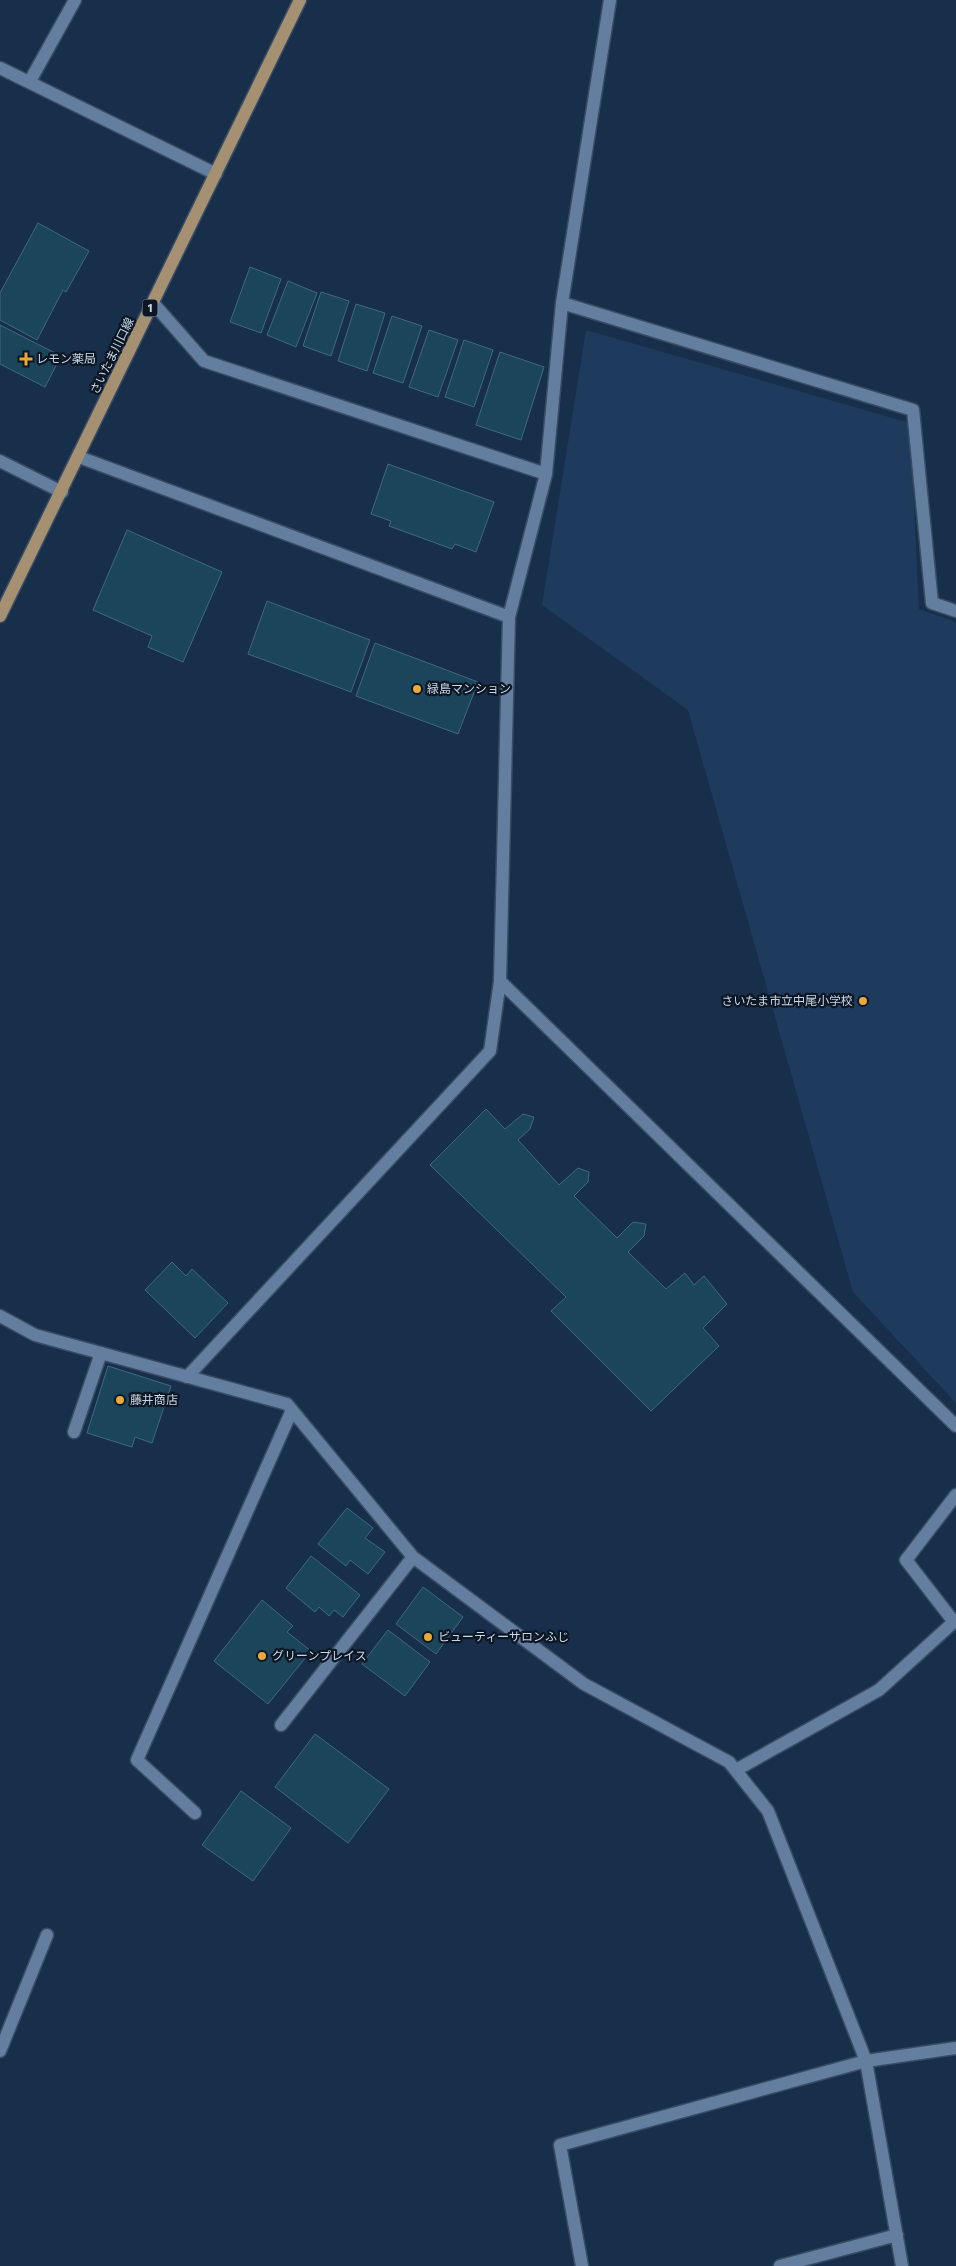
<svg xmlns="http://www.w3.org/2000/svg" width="956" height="2266" font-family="'Work Sans','Noto Sans JP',sans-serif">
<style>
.built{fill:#1e3a5c}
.building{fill:#1b455b;stroke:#3f6981}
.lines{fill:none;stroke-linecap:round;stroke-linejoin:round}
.lane-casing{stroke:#394c64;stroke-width:15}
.street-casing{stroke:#394c64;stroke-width:15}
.primary-casing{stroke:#394c64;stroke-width:15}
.lane{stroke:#647ea0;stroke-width:12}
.street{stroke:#647ea0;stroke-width:12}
.primary{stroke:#a59172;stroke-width:12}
.poi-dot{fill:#eca93b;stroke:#0d1724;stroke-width:2}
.labels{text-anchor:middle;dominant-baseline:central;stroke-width:4.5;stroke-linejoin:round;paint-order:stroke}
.shield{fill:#0d1724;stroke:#8f9dad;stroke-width:1}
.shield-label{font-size:11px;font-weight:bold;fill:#c7d6e8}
.street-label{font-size:12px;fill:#c7d6e8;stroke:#0d1724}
.poi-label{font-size:12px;fill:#c7d6e8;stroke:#0d1724;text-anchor:start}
</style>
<rect width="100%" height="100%" fill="#182f4c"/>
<path class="built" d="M586 330 910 423 919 609 956 622V1403L853 1292 688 710 542 605Z"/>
<path class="building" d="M38 223 89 251 66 292 63 290 37 340 0 320V293Z
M250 267 281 279 261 333 230 322Z
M288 281 317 293 296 347 267 335Z
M321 292 349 301 331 356 303 346Z
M356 304 385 313 367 371 338 361Z
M392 316 422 326 403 383 373 373Z
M0 325 61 356 45 387 0 364Z
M429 330 458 340 438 397 409 387Z
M464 340 493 350 474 407 445 397Z
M500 352 544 367 521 440 476 425Z
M388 464 494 502 476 552 455 544 452 549 389 526 391 521 371 514Z
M127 530 222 572 183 662 148 647 152 636 93 610Z
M267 601 370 640 351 692 248 654Z
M375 643 478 682 458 734 356 696Z
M486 1109 505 1129 523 1114 534 1117 530 1129 518 1140 559 1185 578 1168 589 1172 588 1182 574 1196 617 1238 633 1222 646 1224 644 1236 628 1252 666 1289 685 1273 694 1285 704 1276 727 1304 703 1328 719 1346 651 1411 551 1311 566 1297 430 1165Z
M172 1262 186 1276 192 1269 228 1303 195 1338 145 1290Z
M108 1366 171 1386 152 1443 135 1437 132 1447 87 1433Z
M347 1508 373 1528 365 1538 385 1552 368 1574 350 1560 346 1566 318 1544Z
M311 1556 360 1595 343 1617 334 1610 329 1616 319 1607 315 1612 286 1588Z
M423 1587 463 1617 436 1654 396 1624Z
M262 1600 293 1626 287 1632 311 1651 268 1704 214 1661Z
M388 1630 430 1662 405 1696 362 1664Z
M315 1734 389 1789 348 1843 275 1787Z
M241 1791 291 1828 253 1881 202 1845Z"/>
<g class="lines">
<g class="lane-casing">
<path id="lane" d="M74 1432 101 1353
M736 1770 879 1690 956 1620"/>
</g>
<g class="street-casing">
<path id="street" d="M0 68 216 174
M30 81 75 0
M153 303 204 361 546 474
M562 303 913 410 932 603 956 611
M79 457 509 617 500 981 956 1426
M0 461 62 492
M509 617 546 474 562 303 610 0
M0 1316 35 1335 287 1404 413 1557 584 1684 729 1762 768 1811 866 2061 902 2266
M187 1377 490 1051 500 981
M954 1622 906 1560 956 1495
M281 1725 413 1557
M195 1813 137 1760 292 1410
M0 2051 47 1935
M582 2266 560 2145 866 2061 956 2048
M780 2266 897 2235"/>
</g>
<g class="primary-casing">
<path id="primary" d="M0 616 300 0"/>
</g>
<use href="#lane" class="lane"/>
<use href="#street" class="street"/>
<use href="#primary" class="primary"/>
</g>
<g class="poi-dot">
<path d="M23.5 351.5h5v5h5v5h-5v5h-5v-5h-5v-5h5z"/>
<circle cx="417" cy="689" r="5"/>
<circle cx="863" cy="1001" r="5"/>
<circle cx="120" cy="1400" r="5"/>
<circle cx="428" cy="1637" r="5"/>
<circle cx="262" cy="1656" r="5"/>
</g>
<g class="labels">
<rect class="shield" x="142.5" y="299.5" width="15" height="17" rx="4"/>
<g class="shield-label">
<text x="150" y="308">1</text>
</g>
<g class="street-label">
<text transform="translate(112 356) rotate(-64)">さいたま川口線</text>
</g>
<g class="poi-label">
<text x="36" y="359">レモン薬局</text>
<text x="427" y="689">緑島マンション</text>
<text x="853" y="1001" text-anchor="end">さいたま市立中尾小学校</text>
<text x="130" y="1400">藤井商店</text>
<text x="438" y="1637">ビューティーサロンふじ</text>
<text x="272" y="1656">グリーンプレイス</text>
</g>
</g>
</svg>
